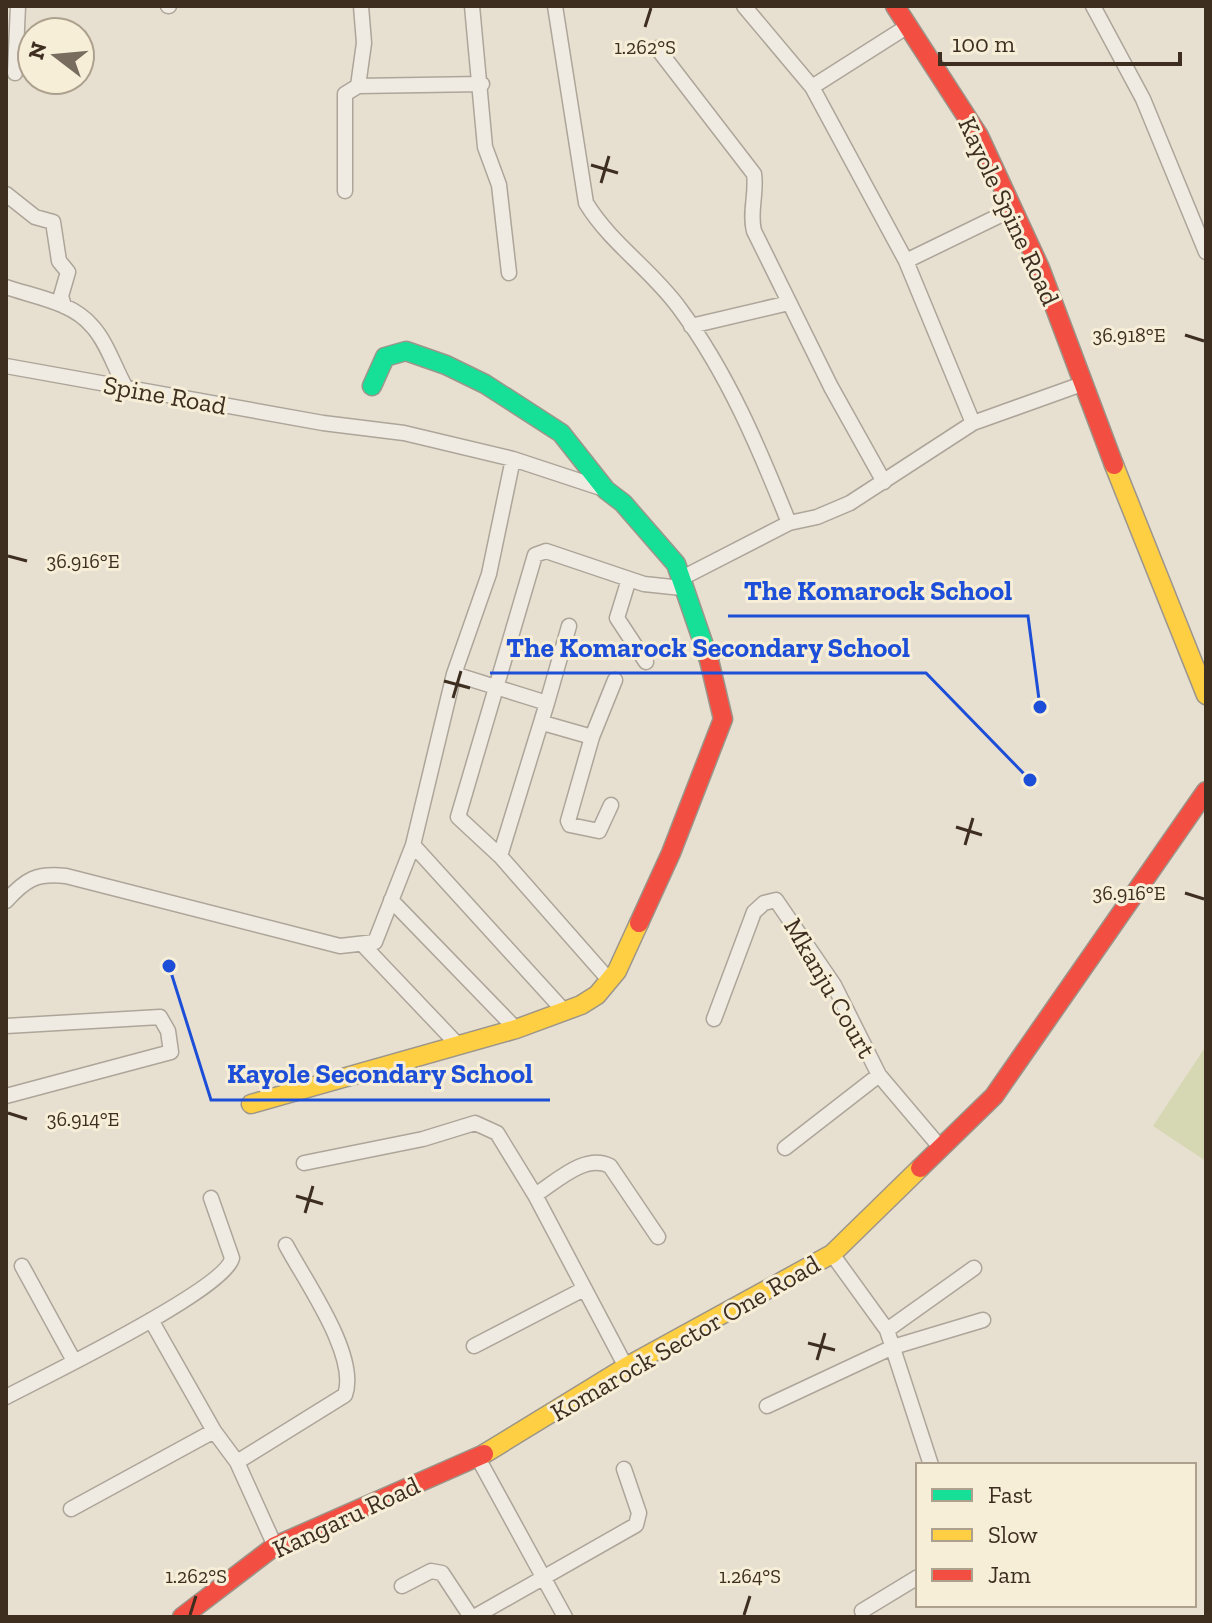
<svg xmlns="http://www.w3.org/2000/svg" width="1212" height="1623" font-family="'Zilla Slab',serif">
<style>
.green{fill:#d6d7b3}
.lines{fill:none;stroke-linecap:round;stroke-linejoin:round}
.street-casing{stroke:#ada599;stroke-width:17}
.fast-casing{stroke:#9c958a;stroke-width:21}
.slow-casing{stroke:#9c958a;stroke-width:21}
.jam-casing{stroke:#9c958a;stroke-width:21}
.street{stroke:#efebe3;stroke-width:14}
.fast{stroke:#16e098;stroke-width:18}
.slow{stroke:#ffcf43;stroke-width:18}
.jam{stroke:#f24e42;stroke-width:18}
.ticks{fill:none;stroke:#3d2e20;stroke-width:3}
.labels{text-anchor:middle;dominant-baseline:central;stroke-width:6;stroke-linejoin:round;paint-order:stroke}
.street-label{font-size:26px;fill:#3d2e20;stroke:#f7eed8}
.ticks-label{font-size:20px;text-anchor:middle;fill:#3d2e20;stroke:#f7eed8;stroke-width:6;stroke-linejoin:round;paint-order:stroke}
.leader{fill:none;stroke:#1d4ed8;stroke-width:3}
.callout-dot{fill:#1d4ed8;stroke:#f7eed8;stroke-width:3}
.callout-label{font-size:28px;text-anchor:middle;font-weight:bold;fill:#1d4ed8;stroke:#f7eed8;stroke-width:6;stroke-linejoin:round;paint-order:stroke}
</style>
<rect width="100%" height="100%" fill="#e7e0d1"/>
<path class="green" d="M1206 1046V1161L1153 1126Z"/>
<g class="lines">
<g class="street-casing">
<path id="street" d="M168 6H169
M361 6 364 43 358 86 482 84
M472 6 485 147 499 185 509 273
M555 6 586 203C611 244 652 270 680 309 728 374 759 448 789 523
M744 6 812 87 908 26
M1093 6 1143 99 1206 252
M657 48 754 174C757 194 749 212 754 231L831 387 884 482
M15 73 18 6
M812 87 906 261 973 423
M345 191V94L358 86
M6 194 35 217 53 222 59 261 68 272 61 296 64 306
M906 261 1013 209
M6 287C35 297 72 302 92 326 107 342 115 369 126 388
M691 326 789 303
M6 366 323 423 404 433 513 459 604 489
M682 578 789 523 817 517 850 503 973 423 1082 384
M646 662 617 618 629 579 644 584 682 588
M454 674 547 703 569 626
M547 703 500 856 610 981
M543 723 592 737 568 821 570 825 599 831 611 805
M592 737 615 680
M413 845 565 1012
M500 856 458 817 535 555 546 551 629 579
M391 900 516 1029
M6 901C26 879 36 873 66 876L340 946 375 942 413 845 454 674 489 574 513 459
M363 945 458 1045
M714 1019 754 912 764 903 776 900 834 985 879 1075 940 1147
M6 1026 160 1017 168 1031 171 1052 6 1096
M785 1148 879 1075
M304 1163 423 1139 475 1123 497 1133 535 1195 626 1367
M535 1195C556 1182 585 1153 610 1166L658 1237
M832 1254 887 1330 931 1465
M22 1266 74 1361
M151 1320 214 1431 237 1462 275 1546
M887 1330 974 1268
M474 1346 584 1289
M6 1397C42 1378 226 1289 232 1258L211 1198
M767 1406 893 1347 983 1320
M478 1458 565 1617
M237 1462 345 1395C359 1356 305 1281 286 1245
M71 1509 214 1431
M402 1586 431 1571 442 1573 471 1617
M862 1611 918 1577
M474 1617 636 1525 639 1513 624 1469"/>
</g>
<g class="fast-casing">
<path id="fast" d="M372 386 385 357 406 351 446 365 485 384 561 433 606 490 623 503 676 564 709 660"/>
</g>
<g class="slow-casing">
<path id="slow" d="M1114 465 1206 695
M251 1104 516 1029 581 1005 597 995 617 971 639 923
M484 1454 626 1367 832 1254 920 1168"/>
</g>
<g class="jam-casing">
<path id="jam" d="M895 6 979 136 1040 268 1114 465
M639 923 671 853 723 719 709 660
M920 1168 994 1096 1206 791
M182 1617 275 1546 484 1454"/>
</g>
<use href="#street" class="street"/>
<use href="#fast" class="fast"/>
<use href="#slow" class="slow"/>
<use href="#jam" class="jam"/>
</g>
<path class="ticks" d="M645 27 651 8M591 165 618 173M601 183 609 156M1185 335 1204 341M8 556 27 561M444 681 470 688M453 698 461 671M956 827 982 835M965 845 973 818M1185 893 1204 899M8 1113 27 1119M296 1196 323 1204M305 1213 313 1186M808 1343 835 1350M817 1360 825 1333M190 1615 196 1596M744 1615 750 1596"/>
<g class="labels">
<g class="street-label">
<text transform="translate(1009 211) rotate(65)">Kayole Spine Road</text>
<text transform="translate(165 395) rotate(10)">Spine Road</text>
<text transform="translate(830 988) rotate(60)">Mkanju Court</text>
<text transform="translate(685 1338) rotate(-30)">Komarock Sector One Road</text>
<text transform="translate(346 1517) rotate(-25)">Kangaru Road</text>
</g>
</g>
<g class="ticks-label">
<text x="645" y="54">1.262°S</text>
<text x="1129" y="342">36.918°E</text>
<text x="83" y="568">36.916°E</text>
<text x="1129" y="900">36.916°E</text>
<text x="83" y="1126">36.914°E</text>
<text x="196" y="1583">1.262°S</text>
<text x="750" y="1583">1.264°S</text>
</g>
<path class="leader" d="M1040 707L1028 616H728M1030 780L926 673H490M169 966L211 1100H550"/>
<g class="callout-dot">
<circle cx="1040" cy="707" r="8"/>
<circle cx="1030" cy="780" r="8"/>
<circle cx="169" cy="966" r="8"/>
</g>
<g class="callout-label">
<text x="878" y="600">The Komarock School</text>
<text x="708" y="657">The Komarock Secondary School</text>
<text x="380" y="1083">Kayole Secondary School</text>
</g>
<rect width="1212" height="1623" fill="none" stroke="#3d2e20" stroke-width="16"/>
<rect x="916" y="1463" width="280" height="144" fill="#f7eed8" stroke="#ada18e" stroke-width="2"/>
<rect x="932" y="1489" width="40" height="12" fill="#16e098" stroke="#ada18e" stroke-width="2"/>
<text x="988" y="1503" font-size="24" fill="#3d2e20">Fast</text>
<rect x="932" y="1529" width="40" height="12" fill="#ffcf43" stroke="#ada18e" stroke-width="2"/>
<text x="988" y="1543" font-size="24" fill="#3d2e20">Slow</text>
<rect x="932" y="1569" width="40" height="12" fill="#f24e42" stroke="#ada18e" stroke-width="2"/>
<text x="988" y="1583" font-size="24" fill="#3d2e20">Jam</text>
<g transform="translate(56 56) rotate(286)"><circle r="38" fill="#f7eed8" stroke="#ada18e" stroke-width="2"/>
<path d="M0-6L14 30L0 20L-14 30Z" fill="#786c5e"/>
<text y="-12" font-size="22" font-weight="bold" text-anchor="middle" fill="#3d2e20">N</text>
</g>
<path d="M940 52v12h240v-12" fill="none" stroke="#3d2e20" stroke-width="4"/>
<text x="952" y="52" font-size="24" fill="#3d2e20" stroke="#f7eed8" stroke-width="6" paint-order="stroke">100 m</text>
</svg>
